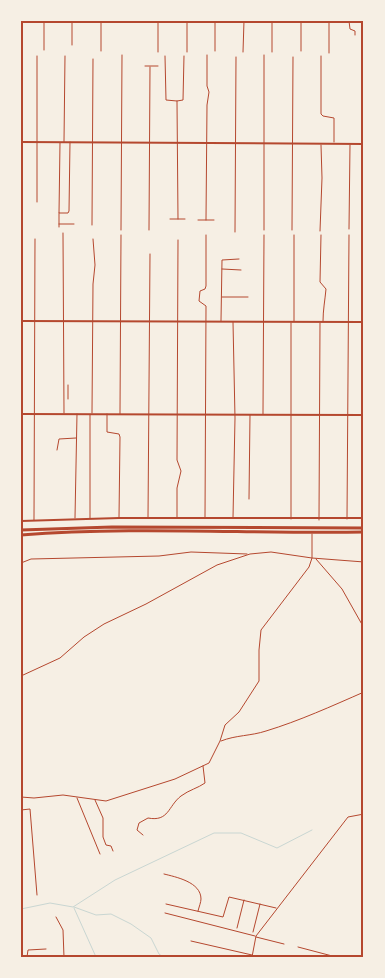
<svg xmlns="http://www.w3.org/2000/svg" width="385" height="978" font-family="Spectral,serif">
<style>
.lines{fill:none;stroke-linecap:round;stroke-linejoin:round}
.stream{stroke:#c9d6d2;stroke-width:1}
.minor{stroke:#b5482f;stroke-width:1}
.tertiary{stroke:#b5482f;stroke-width:2}
.motorway{stroke:#b5482f;stroke-width:3}
.neatline{fill:none;stroke:#b5482f;stroke-width:2}
</style>
<rect width="100%" height="100%" fill="#f6efe4"/>
<g class="lines">
<path class="stream" d="M74 907 96 915 111 914 131 924 151 938 159 954 163 957
M74 908 96 957
M21 909 50 903 73 907 115 880 214 833H241L277 848 312 830"/>
<path class="minor" d="M44 21V50
M158 21V52
M301 21V51
M349 21 350 29 355 31V35
M72 45V21
M101 51V21
M215 51V21
M187 52V21
M243 52 244 21
M272 52V21
M329 53V21
M165 56 166 100 177 101 183 100 184 56
M321 56V114L323 116 334 118V142
M145 66H158
M177 101 178 219
M64 142 65 56
M60 143 59 213H68L69 211 70 142
M37 202V56
M59 213V227
M170 219H185
M198 220H214
M206 220 207 105 209 92 207 86V55
M59 224H74
M92 225 93 59
M349 229 350 145
M121 230 122 55
M149 230 150 67
M264 230V55
M292 230 293 57
M320 231 322 178 321 145
M235 232 236 57
M63 233 64 413
M294 235V321
M321 235 320 282 326 289C325 300 323 310 323 321
M222 269 241 270
M222 297H248
M221 321 222 260 239 259
M68 399V385
M92 413 93 284 95 265 93 239
M107 414V432L119 434 120 437 119 518
M120 414 121 235
M263 414 264 235
M57 450 59 439 76 438
M249 499 250 415
M177 517V488L181 471 177 460 178 240
M75 518 77 414
M90 518V415
M148 518 150 254
M205 518 206 306 199 301 200 291 205 289 206 286V235
M233 518 235 418 233 322
M291 519V323
M347 519 349 235
M34 520 35 239
M319 520 320 323
M316 559 342 589 364 628
M21 563 31 559 159 556 191 552 247 554
M21 676 60 658 84 637 104 624 146 604 217 565 250 554 271 552 312 558 364 562
M221 741C236 735 251 736 266 731 299 721 332 706 364 692
M21 797 34 798 63 795 106 801 175 779 209 763 220 741 225 725 239 712 259 681V650L261 630 309 567 312 558V534
M77 798 100 854
M95 800 103 818V837L106 845 111 846 113 851
M21 810 30 809 37 895
M143 835 137 830 139 823 148 818C169 822 168 806 181 796 189 790 198 788 205 783L203 766
M164 874C176 877 201 882 201 899 201 902 199 907 198 911
M166 904 223 917 229 897 276 908
M165 913 255 936
M56 917 63 930 64 957
M237 928 244 900
M253 932 260 904
M256 937 284 944
M191 941 252 955
M298 947 336 957
M27 957 28 950 46 949
M252 957 256 936 348 817 364 814"/>
<path class="tertiary" d="M21 142 364 144
M21 321 364 322
M21 414 364 415
M21 521 119 518H364"/>
<path class="motorway" d="M21 530 112 527 364 528
M21 535C135 526 250 534 364 532"/>
</g>
<rect width="385" height="978" fill="none" stroke="#f6efe4" stroke-width="45"/>
<rect x="22" y="22" width="340" height="934" class="neatline"/>
</svg>
